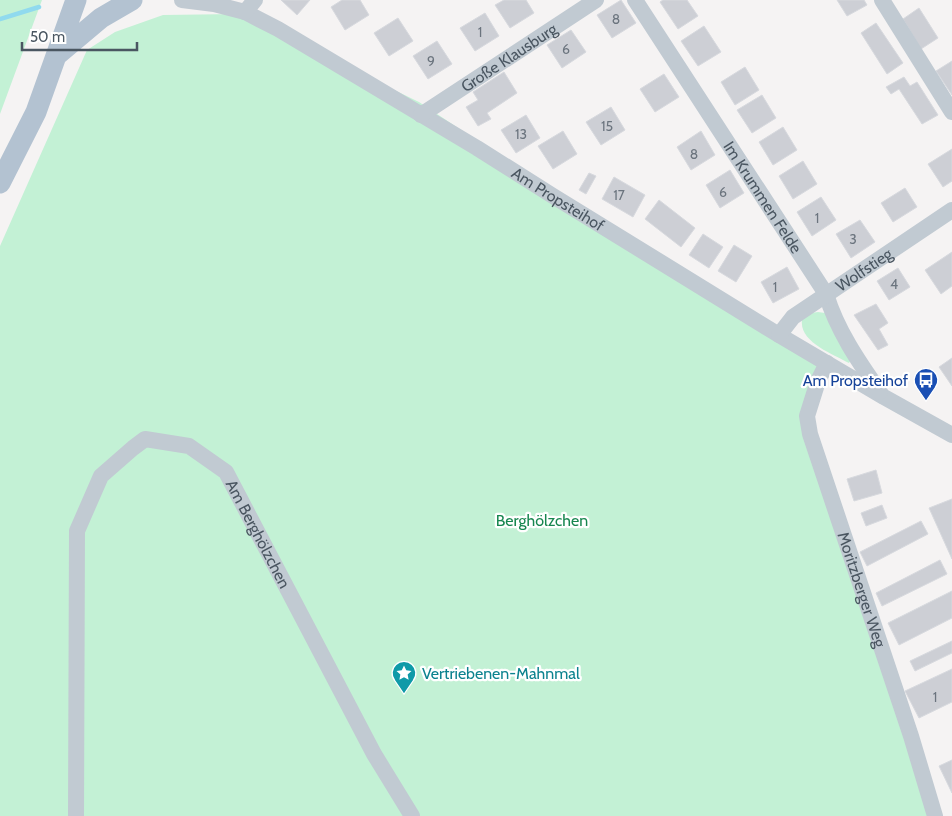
<svg xmlns="http://www.w3.org/2000/svg" width="952" height="816" font-family="Cabin,sans-serif">
<style>
.green{fill:#c3f1d5}
.lines{fill:none;stroke-linecap:round;stroke-linejoin:round}
.stream{stroke:#90daee;stroke-width:4.5}
.building{fill:#cdcfd5;stroke:#d7d9de}
.minor{stroke:#c1cad2;stroke-width:16}
.major{stroke:#b3c2d1;stroke-width:21}
.labels{text-anchor:middle;dominant-baseline:central;stroke-width:4.5;stroke-linejoin:round;paint-order:stroke}
.number-label{font-size:14px;fill:#6b747e}
.street-label{font-size:16px;fill:#4a5661;stroke:#fff}
.transit-label{font-size:16px;fill:#164399;stroke:#fff;text-anchor:end}
.park-label{font-size:16px;fill:#17864f;stroke:#fff}
.culture-label{font-size:16px;fill:#0d838f;stroke:#fff;text-anchor:start}
</style>
<rect width="100%" height="100%" fill="#f5f3f3"/>
<path class="green" d="M0 0H42L0 114Z
M237 14 419 102 723 304 825 366 807 433 929 816H0V246L87 50 115 32 163 15Z
M818 312 825 313 852 358 849 363C833 354 799 342 802 320L811 313Z"/>
<g class="lines">
<path class="stream" d="M0 19 39 7"/>
</g>
<path class="building" d="M281 0H310L297 15Z
M342 0H360L369 15 345 30 331 7Z
M504 0H526L534 13 510 28 495 5Z
M621 0 636 23 612 38 597 15Z
M663 0H687L698 16 678 29 660 2Z
M837 0H864L867 5 847 16Z
M919 8 938 38 921 49 903 19Z
M485 13 499 36 475 51 460 28Z
M398 18 413 41 389 56 374 33Z
M876 23 903 63 887 74 861 33Z
M704 26 721 52 698 66 681 41Z
M571 30 586 52 562 68 547 45Z
M437 41 452 64 428 79 413 56Z
M952 61V95L936 71Z
M745 67 759 90 735 105 721 82Z
M504 72 517 93 487 113 491 119 478 126 466 107 478 100 473 92Z
M664 74 679 97 655 112 640 89Z
M904 77 910 86 917 82 938 115 922 124 899 89 891 94 886 87Z
M762 95 776 118 752 133 737 110Z
M611 107 625 130 601 145 586 122Z
M526 115 540 138 516 153 501 130Z
M783 127 797 150 773 165 759 142Z
M563 131 577 154 553 169 538 146Z
M701 131 715 155 691 170 677 147Z
M952 149V181L943 187 928 164Z
M803 161 817 184 793 199 779 176Z
M730 170 744 193 720 208 706 185Z
M589 173 596 176 586 194 579 190Z
M614 177 645 195 633 217 602 199Z
M905 188 917 207 893 222 881 203Z
M821 197 836 220 812 236 797 212Z
M659 200 695 228 681 247 645 219Z
M860 220 875 242 851 258 836 234Z
M703 234 723 247 709 268 689 255Z
M734 245 752 256 736 282 718 271Z
M952 252V286L941 294 925 270Z
M787 267 799 289 773 303 761 282Z
M898 268 910 287 889 300 877 281Z
M876 304 888 323 879 329 888 345 878 350 854 315Z
M952 358V386L939 367Z
M876 470 882 493 854 501 847 479Z
M952 499V559L929 508Z
M882 505 887 518 866 526 861 513Z
M921 521 928 534 867 566 860 552Z
M940 560 947 574 882 606 876 593Z
M952 591V618L899 645 888 623Z
M952 641V653L915 671 910 661Z
M952 669V702L919 718 905 691Z
M952 760V793L939 766Z"/>
<g class="lines">
<g class="minor">
<path id="s1" d="M182 0 214 4 245 12 278 29 477 148 553 196 779 335 884 397 952 435"/>
<path id="s2" d="M635 0 826 294C837 330 858 361 880 392"/>
<path d="M882 0 952 112"/>
<path d="M245 12 255 0"/>
<path id="s3" d="M421 115 596 0"/>
<path id="s4" d="M779 335 793 317 952 210"/>
<path id="s5" d="M827 363 818 381 807 416 810 434 911 736 935 816"/>
<path id="s6" d="M76 816 77 531 101 476 133 448 145 439 189 446 226 472 374 754 412 816"/>
</g>
<path class="major" d="M57 55 101 18 132 0
M0 183 36 112 76 0"/>
</g>
<defs>
<g id="bus-pin" transform="scale(1.25)"><path d="M0 17L-7.5 6A9.5 9.5 0 1 1 7.5 6Z" fill="#1a4fb4" stroke="#fff"/><path d="M-5-6H5V4H4V6H2V4H-2V6H-4V4H-5ZM-3.5-4V0h7V-4ZM-3.5 1.2v1.5H-2V1.2ZM2 1.2v1.5H3.5V1.2Z" fill="#fff"/></g>
<g id="sight-pin" transform="scale(1.25)"><path d="M0 17L-7.5 6A9.5 9.5 0 1 1 7.5 6Z" fill="#0f9aa8" stroke="#fff"/><path d="M0-6L1.8-2.2L6-1.7L2.9 1.2L3.7 5.4L0 3.3L-3.7 5.4L-2.9 1.2L-6-1.7L-1.8-2.2Z" fill="#fff"/></g>
</defs>
<g fill-rule="evenodd">
<use href="#bus-pin" x="926" y="380"/>
<use href="#sight-pin" x="404" y="673"/>
</g>
<g class="labels">
<g class="number-label">
<text x="616" y="19">8</text>
<text x="480" y="32">1</text>
<text x="566" y="49">6</text>
<text x="431" y="61">9</text>
<text x="607" y="126">15</text>
<text x="521" y="134">13</text>
<text x="694" y="154">8</text>
<text x="723" y="192">6</text>
<text x="619" y="195">17</text>
<text x="817" y="218">1</text>
<text x="853" y="239">3</text>
<text x="894" y="284">4</text>
<text x="775" y="287">1</text>
<text x="935" y="697">1</text>
</g>
<g class="street-label">
<text stroke="none"><textPath href="#s3" startOffset="105">Große Klausburg</textPath></text>
<text stroke="none"><textPath href="#s2" startOffset="235">Im Krummen Felde</textPath></text>
<text stroke="none"><textPath href="#s1" startOffset="429">Am Propsteihof</textPath></text>
<text stroke="none"><textPath href="#s4" startOffset="108">Wolfstieg</textPath></text>
<text stroke="none"><textPath href="#s6" startOffset="562">Am Berghölzchen</textPath></text>
<text stroke="none"><textPath href="#s5" startOffset="239">Moritzberger Weg</textPath></text>
</g>
<g class="transit-label">
<text x="908" y="380">Am Propsteihof</text>
</g>
<g class="park-label">
<text x="542" y="520">Berghölzchen</text>
</g>
<g class="culture-label">
<text x="422" y="673">Vertriebenen-Mahnmal</text>
</g>
</g>
<path d="M22 42v8h115v-8" fill="none" stroke="#4a5661" stroke-width="2.5"/>
<text x="30" y="42" font-size="15" fill="#4a5661" stroke="#ffffff" stroke-width="4" paint-order="stroke">50 m</text>
</svg>
